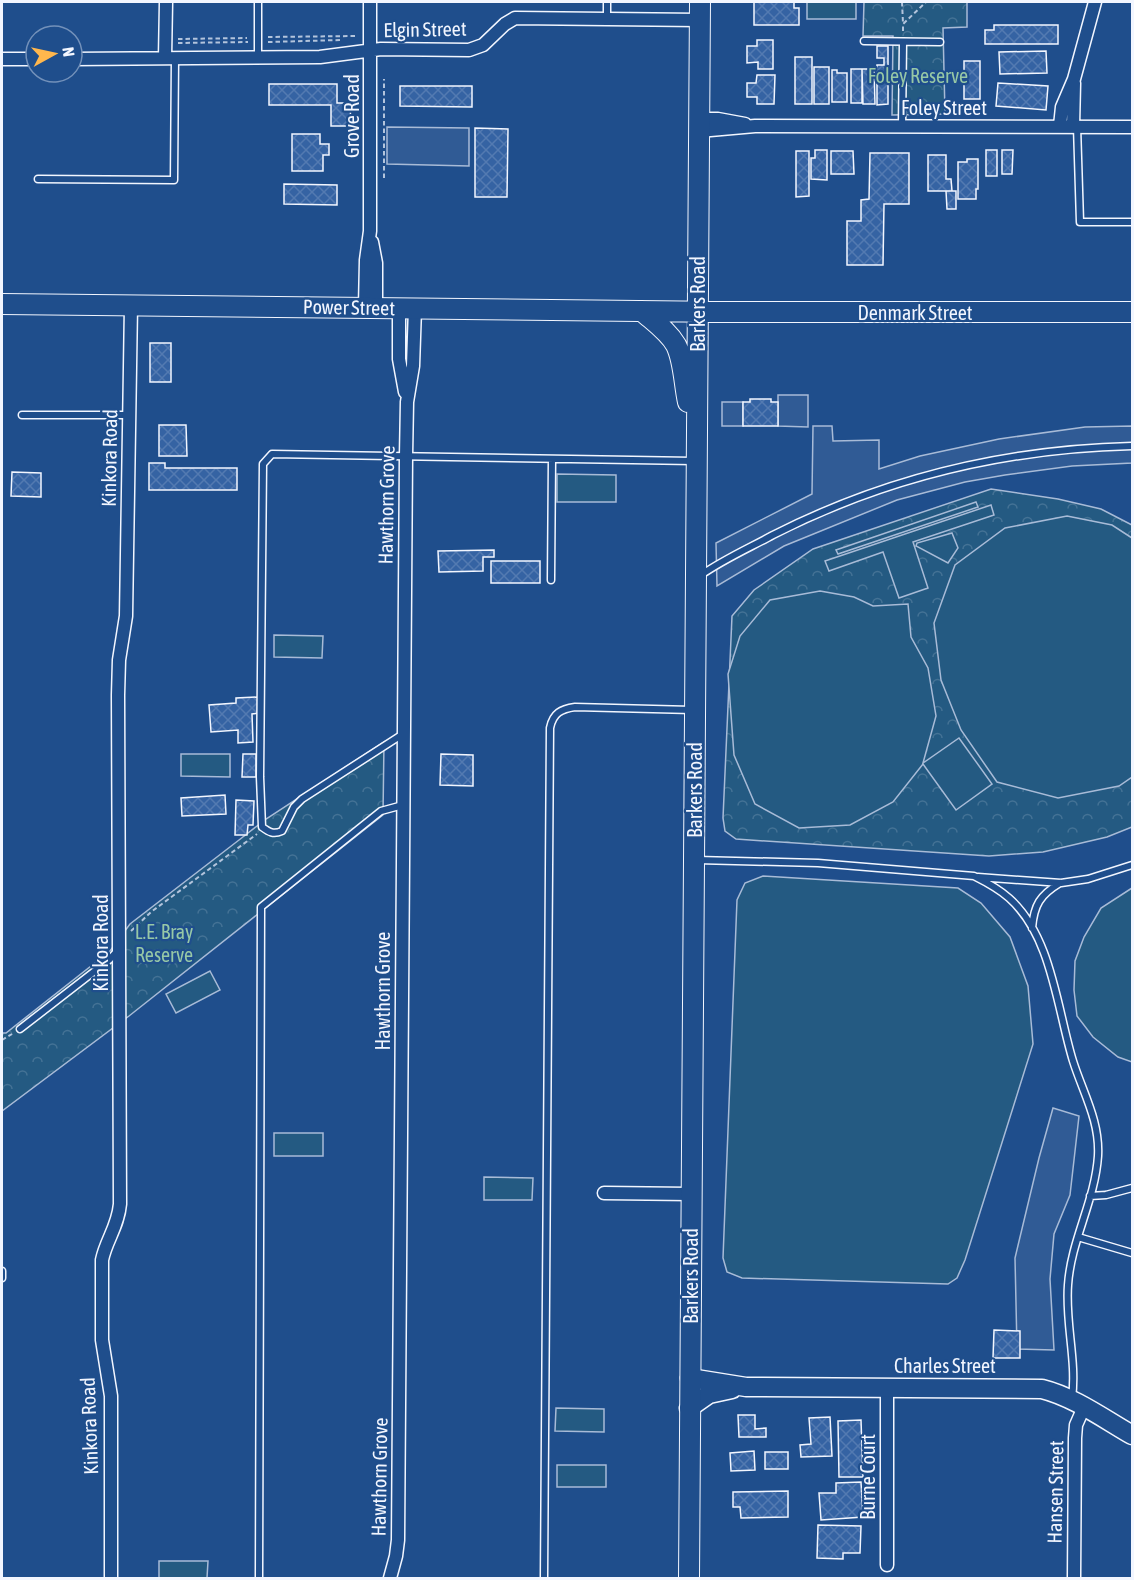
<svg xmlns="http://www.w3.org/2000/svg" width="1134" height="1580" font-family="'Asap Condensed',sans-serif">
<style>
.forest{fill:url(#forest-crowns);stroke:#a8bbd7;stroke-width:1.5}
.garden{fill:#245a82;stroke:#a8bbd7;stroke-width:1.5}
.parking{fill:#305b95;stroke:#a8bbd7;stroke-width:1.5}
.building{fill:url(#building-cross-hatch);stroke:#f2f6ff;stroke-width:1.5}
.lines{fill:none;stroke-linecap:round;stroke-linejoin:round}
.lane-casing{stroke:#f2f6ff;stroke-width:9}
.street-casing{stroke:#f2f6ff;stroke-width:15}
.secondary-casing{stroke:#f2f6ff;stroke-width:21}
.primary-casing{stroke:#f2f6ff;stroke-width:22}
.path{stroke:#b3c4dc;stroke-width:2;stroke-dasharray:4.5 3;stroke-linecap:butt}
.lane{stroke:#1f4e8c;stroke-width:6}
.street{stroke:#1f4e8c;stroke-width:12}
.secondary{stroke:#1f4e8c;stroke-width:18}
.primary{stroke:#1f4e8c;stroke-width:20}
.labels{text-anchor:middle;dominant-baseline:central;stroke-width:4.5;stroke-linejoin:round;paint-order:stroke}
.street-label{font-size:20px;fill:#f2f6ff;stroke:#1f4e8c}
.park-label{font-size:20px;fill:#97c8a6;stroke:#1f4e8c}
</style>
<defs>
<pattern id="forest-crowns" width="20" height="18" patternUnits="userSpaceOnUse" patternTransform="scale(1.5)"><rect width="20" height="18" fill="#245a82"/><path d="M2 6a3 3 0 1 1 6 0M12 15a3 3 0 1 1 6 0" fill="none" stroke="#447295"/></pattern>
<pattern id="building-cross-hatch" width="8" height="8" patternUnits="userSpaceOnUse" patternTransform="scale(1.5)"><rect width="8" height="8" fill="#3563a3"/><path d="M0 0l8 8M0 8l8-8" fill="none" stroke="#537ab1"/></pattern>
</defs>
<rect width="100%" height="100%" fill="#1f4e8c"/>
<path class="forest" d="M864 2H967V27L943 28 945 114 892 115 893 36H863Z
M991 489 1058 499 1101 509 1132 525V827L1107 837 1043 852 989 856 736 839 725 831 723 818 732 616 754 590 813 549Z
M384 742 383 815 129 1016 2 1111V1033H6L110 951 130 924 239 840 266 819Z"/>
<path class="garden" d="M807 2H856V19H807Z
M557 474 616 475V502H557Z
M976 502 978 507 838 554 836 550Z
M991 505 994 515 913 542 928 588 899 598 883 552 829 571 825 561Z
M1067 516 1112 525 1132 538V777L1119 786 1058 798 997 782 961 730 941 680 934 623 955 565 1005 528Z
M952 533 958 548 948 563 916 546 917 543Z
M820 591 854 597 873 606 908 604 911 637 928 668 936 716 923 763 959 738 992 784 956 810 923 764 893 802 850 825 799 828 755 804 734 755 728 674 740 636 770 600Z
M274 635 323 636 322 658 274 657Z
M181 754H230V777L181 776Z
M763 876 958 888 981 903 1010 937 1028 986 1033 1044 965 1260 957 1278 948 1284 742 1278 727 1272 723 1258 737 900 745 883Z
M1132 888V1062L1118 1057 1093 1037 1077 1016 1074 990 1075 961 1084 937 1101 908Z
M210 971 220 990 176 1013 166 994Z
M274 1133H323V1156H274Z
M484 1177 533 1178 532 1200H484Z
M556 1408 604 1409V1432L555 1431Z
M557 1465H606V1487H557Z
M159 1561H208L207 1578H159Z"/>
<path class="parking" d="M387 127 469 128V166L387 164Z
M778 395H808V427L778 426Z
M722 402H743V426H722Z
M813 426H832L833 441 879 440V469L920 456 999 439 1085 427 1132 426V463L1072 466 1005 475 965 482 897 500 784 546 717 586 716 543 812 494Z
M1053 1108 1079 1116 1070 1195 1054 1234 1050 1279 1054 1350 1017 1349 1015 1258 1039 1158Z"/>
<path class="building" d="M754 2H794V8H799V25H754Z
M994 25H1058V44H985V30H994Z
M757 40H773V69H758V62L747 63V46H757Z
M877 46H888V104L877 105V65H884V58H877Z
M1046 51 1047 73 1000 74 999 52Z
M795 57H812V104H795Z
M964 61H980V99H964Z
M814 67H829V104H814Z
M851 69H862V103H851Z
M862 69H874L875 104H863Z
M832 70H837V73H847V102H832Z
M757 75H775L774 104H757V97H747V83H756Z
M998 83 1048 86 1046 110 996 106Z
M269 84H337V103H350L351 126H331V105H269Z
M400 86H472V107L400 106Z
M475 128 508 129 507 197H475Z
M292 134H320V144H329V155H323V171H292Z
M815 150H827V180L811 179V158H815Z
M986 150H997V176H986Z
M1002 150H1013L1012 174H1002Z
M796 151H809V196L796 197Z
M831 151H853L854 174H831Z
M870 153H909V204H884L883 265H847V221H861V200L869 199Z
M928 155H946V179H951L952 191H928Z
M967 159H978V189H976V199H958V162H967Z
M284 184 337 185V205L284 204Z
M946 191H956V209H947Z
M150 343H171V382H150Z
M750 399H771V402H778V426H743V402H750Z
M159 425H186L187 456H159Z
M149 463H165V468H237V490H149Z
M12 472 41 473V497L11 496Z
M494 550V557H483V571L439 572 438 551Z
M491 561H540V583H491Z
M258 697 259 713 252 714 253 742 238 743V730L211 732 209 705 236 703V698Z
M243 754H256V777H242Z
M441 754 473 755V786L440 785Z
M225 795 226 814 182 816 181 798Z
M236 800 254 801 253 825H248L247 835H235Z
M994 1330 1020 1331V1358H993Z
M738 1415H755V1429L766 1428V1437H739Z
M830 1417 832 1456 801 1457 800 1445 811 1444 809 1418Z
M861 1420 863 1477H839L838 1421Z
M754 1451 755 1470 731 1471 730 1453Z
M765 1452H788V1469H765Z
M861 1482 863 1517 821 1520 819 1493H836V1483Z
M788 1491V1517L741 1518 740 1507H733V1492Z
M818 1525 861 1526 860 1553H843V1559L817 1558Z"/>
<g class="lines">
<g class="lane-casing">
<path id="lane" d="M258 2V57
M607 18V2
M864 41 940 42
M902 126 903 42
M1077 126 1080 222H1132
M38 179 174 180 175 58
M22 415H129
M701 575C724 559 749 548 773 535 885 478 1007 449 1132 446
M551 580 552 459
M403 734 302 799 294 807 282 831C273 835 269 832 262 827L260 777 263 464 272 454 694 461
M697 860 818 863 974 876C986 882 998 888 1009 898 1052 936 1057 1009 1073 1061 1083 1093 1100 1121 1098 1156 1095 1201 1071 1240 1068 1285 1065 1323 1077 1361 1072 1398
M978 877 1061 883 1088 879 1132 865
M1032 928C1034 905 1040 895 1060 883
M20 1029 109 960 119 949
M1090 1196 1106 1195 1132 1188
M1078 1237 1132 1253
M2 1278V1271
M259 1578 261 907 381 811 403 805
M544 1578 550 728C553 713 561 709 575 707L692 710"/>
</g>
<g class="street-casing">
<path id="street" d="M165 58 166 2
M2 59H36
M72 59 320 57 381 49 469 50 483 45 505 24 515 18 700 20
M699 119H718L745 124
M1060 126 1062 107 1074 79 1095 2
M1073 126 1074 83
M699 131 755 126 1132 127
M372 242 376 263V307
M365 307 366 260 370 231V2
M399 308V359L405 392
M604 1193 691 1194
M887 1565V1388
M111 1578V1396L102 1340V1260C106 1240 118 1227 120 1204L118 695 119 660 126 616 131 305
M390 1578 396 1556 398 1540 406 456 407 402 413 366 415 308
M1074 1578 1075 1438 1076 1425 1084 1407"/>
</g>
<g class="secondary-casing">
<path id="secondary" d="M690 1378 746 1387 1042 1389C1074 1397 1104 1419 1132 1435
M689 1408 709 1394 732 1389"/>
</g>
<g class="primary-casing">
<path id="primary" d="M2 304 726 312H1132
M642 311C653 321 668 331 676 345 684 361 684 384 688 402
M689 1578 700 2"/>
</g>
<path class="path" d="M902 2 903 23
M903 31V24L926 2
M268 37 358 36
M178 39 247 38
M268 42 341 40
M178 43 248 42
M384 178V79
M131 931 151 912 257 834
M2 1040 12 1034"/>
<use href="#lane" class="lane"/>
<use href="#street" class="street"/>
<use href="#secondary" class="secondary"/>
<use href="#primary" class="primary"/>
</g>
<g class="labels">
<g class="street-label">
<text transform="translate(425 29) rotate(-1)">Elgin Street</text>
<text x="944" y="107">Foley Street</text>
<text transform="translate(351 116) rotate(-90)">Grove Road</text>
<text transform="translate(697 304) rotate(-90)">Barkers Road</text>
<text transform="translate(349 307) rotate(1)">Power Street</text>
<text x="915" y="312">Denmark Street</text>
<text transform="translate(109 458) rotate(-89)">Kinkora Road</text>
<text transform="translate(386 505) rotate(-89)">Hawthorn Grove</text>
<text transform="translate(694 790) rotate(-90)">Barkers Road</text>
<text transform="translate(100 943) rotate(-90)">Kinkora Road</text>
<text transform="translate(382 991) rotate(-90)">Hawthorn Grove</text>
<text transform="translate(690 1276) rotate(-90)">Barkers Road</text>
<text x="945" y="1365">Charles Street</text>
<text transform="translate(89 1426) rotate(-92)">Kinkora Road</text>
<text transform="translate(379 1477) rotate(-89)">Hawthorn Grove</text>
<text transform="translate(867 1477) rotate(-90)">Burne Court</text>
<text transform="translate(1055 1492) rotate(-89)">Hansen Street</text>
</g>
<g class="park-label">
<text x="918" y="75">Foley Reserve</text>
<text x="164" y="931">L.E. Bray<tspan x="164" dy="23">Reserve</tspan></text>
</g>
</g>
<rect width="1134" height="1580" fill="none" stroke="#f2f6ff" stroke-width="6"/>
<g transform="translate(54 54) rotate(82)"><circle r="28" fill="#1f4e8c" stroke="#7391ba" stroke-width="1.5"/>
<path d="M0-4.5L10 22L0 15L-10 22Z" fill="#ffb74d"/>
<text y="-9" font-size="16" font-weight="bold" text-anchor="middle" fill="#f2f6ff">N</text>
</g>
</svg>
